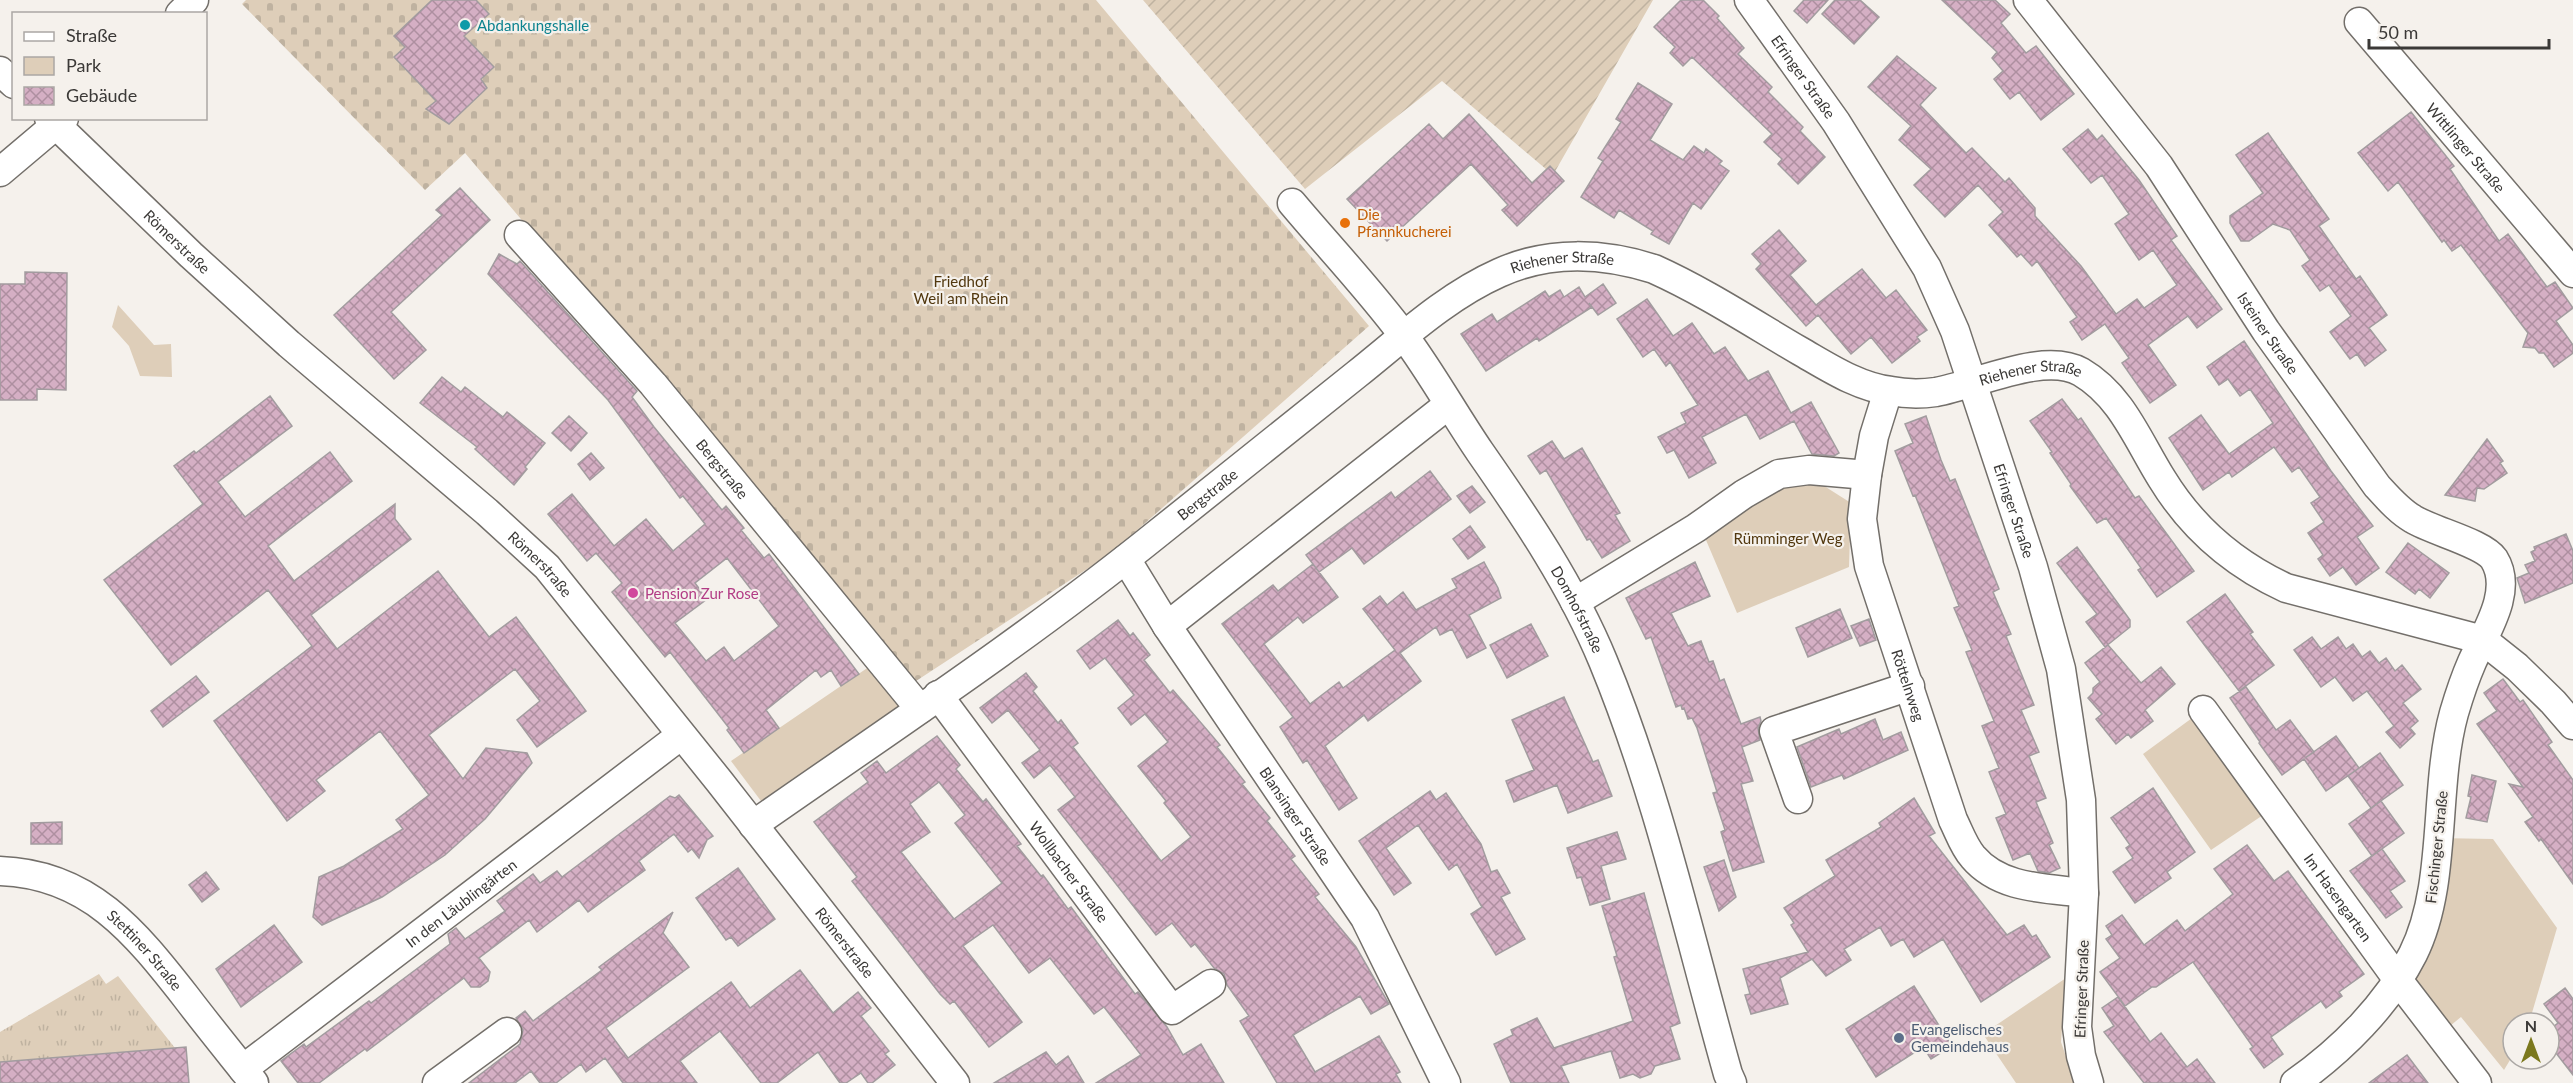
<svg xmlns="http://www.w3.org/2000/svg" width="2573" height="1083" font-family="Lato,sans-serif">
<style>
.grass{fill:url(#grass-tufts)}
.cemetery{fill:url(#cemetery-stones)}
.park{fill:#deceb9}
.garden{fill:url(#garden-furrows)}
.building{fill:url(#building-cross-hatch);stroke:#a29c9f;stroke-width:1.5;fill-rule:evenodd}
.lines{fill:none;stroke-linecap:round;stroke-linejoin:round}
.minor-casing{stroke:#736f6a;stroke-width:31}
.minor{stroke:#fff;stroke-width:28}
.culture-dot{fill:#0f9aa8;stroke:#f5f1ec;stroke-width:2}
.food-dot{fill:#e8710a;stroke:#f5f1ec;stroke-width:2}
.hotel-dot{fill:#d1479c;stroke:#f5f1ec;stroke-width:2}
.service-dot{fill:#5c6f8a;stroke:#f5f1ec;stroke-width:2}
.labels{text-anchor:middle;dominant-baseline:central;stroke-width:4.5;stroke-linejoin:round;paint-order:stroke}
.culture-label{font-size:15px;fill:#0d838f;stroke:#f5f1ec;text-anchor:start}
.street-label{font-size:15px;fill:#3b3937;stroke:#f5f1ec}
.food-label{font-size:15px;fill:#c56008;stroke:#f5f1ec;text-anchor:start}
.park-label{font-size:15px;fill:#51370e;stroke:#f5f1ec}
.hotel-label{font-size:15px;fill:#b23c85;stroke:#f5f1ec;text-anchor:start}
.service-label{font-size:15px;fill:#4e5e75;stroke:#f5f1ec;text-anchor:start}
</style>
<defs>
<pattern id="grass-tufts" width="24" height="20" patternUnits="userSpaceOnUse" patternTransform="scale(1.5)"><rect width="24" height="20" fill="#deceb9"/><path d="M3 7l-1-3M5 7V3M7 7l1-3M15 17l-1-3M17 17v-4M19 17l1-3" fill="none" stroke="#bfb2a0"/></pattern>
<pattern id="cemetery-stones" width="16" height="16" patternUnits="userSpaceOnUse" patternTransform="scale(1.5)"><rect width="16" height="16" fill="#deceb9"/><path d="M2 7V4a2 2 0 0 1 4 0v3zM10 15v-3a2 2 0 0 1 4 0v3z" fill="#bfb2a0"/></pattern>
<pattern id="garden-furrows" width="10" height="10" patternUnits="userSpaceOnUse" patternTransform="scale(1.5)"><rect width="10" height="10" fill="#deceb9"/><path d="M-1 1l2-2M0 10L10 0M9 11l2-2" fill="none" stroke="#bfb2a0"/></pattern>
<pattern id="building-cross-hatch" width="8" height="8" patternUnits="userSpaceOnUse" patternTransform="scale(1.5)"><rect width="8" height="8" fill="#d5afc4"/><path d="M0 0l8 8M0 8l8-8" fill="none" stroke="#ae8fa0"/></pattern>
</defs>
<rect width="100%" height="100%" fill="#f5f1ec"/>
<path class="grass" d="M99 974 106 984 118 976 175 1048 0 1062V1032Z"/>
<path class="cemetery" d="M246 0H1096L1369 326 1110 554 913 683 465 153 425 190 242 4Z"/>
<path class="park" d="M118 305 154 345 171 344 172 377 140 376 129 346 112 327Z
M1821 484 1851 503 1849 567 1737 613 1703 533 1771 488Z
M879 660 920 709 770 813 731 761Z
M2203 710 2275 807 2211 850 2143 754Z
M2437 838 2493 839 2557 928 2529 1023H2513V1055L2504 1070 2461 1017 2440 1034 2398 980Z
M2066 978 2061 1042 2075 1083H2016L1983 1034Z"/>
<path class="garden" d="M1143 0H1653L1553 175 1442 81 1305 189Z"/>
<path class="building" d="M432 0H476L489 14 464 36 494 67 481 79 487 88 449 124 426 109 436 101 394 57 405 47 394 36Z
M1681 0H1703L1719 16 1717 18 1744 48 1738 54 1772 87 1768 92 1803 127 1800 131 1825 157 1798 184 1778 164 1782 159 1764 142 1772 134 1692 57 1683 66 1670 53 1675 47 1654 27Z
M1804 0H1828L1807 23 1794 11Z
M1835 0H1860L1879 17 1854 44 1822 14Z
M1942 0H1995L2010 14 2001 23 2026 53 2036 46 2074 94 2041 120 2019 92 2010 99 1994 79 2003 71 1992 58 1997 52Z
M1897 56 1936 88 1920 105 1966 153 1972 148 2005 182 2009 178 2035 208V216L2081 266 2116 314 2137 299 2144 308 2177 285 2153 250 2139 260 2115 224 2129 214 2102 175 2091 183 2063 149 2088 129 2097 140 2102 135 2139 180 2177 236 2171 240 2222 309 2197 328 2188 316 2148 345 2176 385 2150 403 2122 363 2129 358 2105 324 2082 340 2070 322 2077 317 2037 261 2032 266 2021 254 2017 257 1989 225 2003 212 1978 185 1945 217 1914 185 1931 169 1899 140 1911 126 1868 87Z
M1638 83 1672 104 1650 140 1683 160 1694 146 1704 153 1706 149 1722 161 1719 164 1729 171 1701 209 1693 203 1669 244 1651 234 1653 231 1619 210 1614 218 1581 197 1603 161 1598 158 1621 122 1616 119Z
M2411 112 2454 166 2450 169 2499 241 2508 234 2547 287 2555 282 2573 308 2556 321 2573 345V353L2554 367 2544 353H2539L2535 348 2523 347 2528 333 2461 245 2452 251 2444 240 2442 242 2398 182 2388 191 2358 153Z
M1469 114 1532 183 1550 166 1564 181 1517 226 1502 210 1508 205 1471 164 1387 241 1347 199 1429 124 1443 139Z
M2268 133 2329 219 2319 226 2356 279 2360 276 2387 315 2369 328 2386 350 2365 366 2357 354 2350 359 2330 332 2351 316 2329 285 2320 291 2302 266 2310 260 2290 230 2273 224 2249 241H2241L2230 223V216L2263 193 2236 155Z
M460 188 490 220 391 312 426 350 394 379 334 315 442 215 436 210Z
M1779 230 1806 261 1790 275 1816 305 1862 269 1886 298 1896 290 1927 330 1917 337 1920 341 1892 363 1871 337 1851 354 1818 315 1806 326 1756 269 1761 264 1752 254Z
M499 254 517 264 520 261 637 391 632 397 654 427 722 510 726 506 744 528 741 530 764 558 769 554 859 674 841 686 831 670 821 677 816 670 766 710 779 728 744 753 727 730 729 728 670 652 665 657 612 592 622 583 596 553 587 561 548 514 572 494 614 546 646 519 673 551 705 524 683 496 680 498 608 400 488 274ZM727 558 779 626 734 661 724 647 706 661 675 623 707 599 695 583Z
M25 272 67 273 66 390 37 389V400H0V284H25Z
M1603 284 1616 303 1598 315 1589 303 1592 307 1539 341 1537 338 1486 371 1461 334 1492 314 1497 322 1545 291 1549 297 1560 290 1564 297 1579 287 1585 297Z
M1647 299 1673 336 1692 323 1714 354 1725 347 1748 381 1768 371 1791 413 1811 402 1839 453 1834 456 1812 454 1794 421 1760 439 1746 414 1702 437 1716 463 1689 478 1674 450 1667 453 1658 437 1686 423 1681 413 1698 405 1670 362 1666 366 1654 349 1643 357 1617 319Z
M2244 341 2331 471 2373 526 2357 537 2379 568 2356 585 2343 567 2330 576 2318 559 2323 555 2308 533 2324 522 2311 503 2320 497 2299 467 2292 472 2274 447 2232 477 2229 472 2203 490 2169 438 2201 415 2229 454 2273 423 2250 389 2240 396 2228 379 2219 385 2207 367Z
M442 377 461 392 465 387 503 417 507 412 545 443 525 467 527 469 514 485 475 449 477 447 420 403Z
M270 396 292 426 218 482 245 517 330 452 352 481 268 546 294 581 395 504V519L411 539 311 615 337 649 438 571 489 637 516 617 586 711 537 747 517 720 540 701 515 669 429 735 463 779 486 748 527 753 532 763 485 819 445 855 382 897 322 925 313 917 319 877 344 866 403 829 396 820 429 795 380 731 316 780 325 791 287 821 214 721 312 646 268 590 171 665 104 580 203 504 174 466 194 451 196 453Z
M2062 399 2078 420 2081 418 2135 498 2139 496 2194 571 2157 597 2138 570 2141 568 2106 518 2097 523 2070 486 2071 484 2050 453 2052 452 2030 421Z
M569 416 587 433 571 451 552 433Z
M1926 416 1941 460 1950 481 1955 479 1999 589 1993 592 2011 634 2006 636 2034 705 2021 710 2039 752 2029 756 2046 798 2036 802 2053 843 2049 845 2060 868 2049 873 2038 871 2030 853 2013 860 1996 818 2006 814 1989 772 1999 768 1982 726 1994 721 1966 652 1972 650 1954 608 1959 606 1915 495 1913 496 1895 451 1913 443 1905 424Z
M2487 439 2503 461 2500 463 2507 473 2484 489 2477 488 2475 501 2445 495Z
M1552 441 1564 459 1582 448 1620 513 1615 515 1630 541 1602 558 1590 539 1587 540 1546 470 1540 474 1528 456Z
M591 453 604 468 590 480 578 464Z
M1430 471 1451 499 1364 564 1352 548 1319 572 1306 555 1391 492 1395 498Z
M1472 486 1485 502 1470 513 1457 496Z
M1470 526 1485 547 1468 559 1453 539Z
M2566 534 2573 551V583L2525 603 2517 578 2529 573 2525 565 2535 561 2531 552 2535 550 2534 547Z
M2408 543 2449 573 2430 598 2419 589 2415 594 2386 572Z
M2077 547 2130 620V627L2105 647 2086 622 2097 614 2057 563Z
M1484 562 1498 588 1501 598 1469 615 1486 648 1467 658 1452 629 1440 635 1436 627 1400 653 1421 681 1368 721 1364 715 1325 746 1357 798 1339 810 1307 760 1303 763 1280 727 1293 717 1222 624 1273 585 1278 591 1313 564 1338 597 1303 623 1298 617 1264 644 1310 704 1339 682 1343 688 1395 650 1363 609 1380 596 1387 605 1403 592 1416 610 1457 588 1452 579Z
M1695 562 1710 596 1671 613 1688 646 1701 641 1709 662 1713 661 1720 681 1724 679 1741 724 1760 717 1761 721 1758 728 1760 740 1742 747 1753 781 1741 784 1764 862 1733 871 1721 832 1725 830 1713 793 1717 792 1697 728 1692 718 1688 719 1684 708 1682 709 1681 705 1676 707 1651 637 1646 639 1626 598Z
M2225 594 2253 632 2250 634 2274 665 2239 691 2187 622Z
M1840 609 1852 638 1808 657 1796 628Z
M1869 619 1876 640 1860 646 1851 626Z
M1118 620 1130 636 1133 633 1150 655 1144 660 1170 693 1173 690 1220 745 1217 747 1245 782 1242 784 1270 818 1267 821 1295 856 1291 859 1319 894 1315 897 1356 947 1389 1004 1371 1014 1360 996 1293 1035 1315 1072 1379 1036 1400 1072 1396 1074 1401 1083H1277L1240 1021 1249 1016 1227 985 1224 974 1214 968 1195 944 1191 947 1172 923 1156 935 1058 810 1075 797 1050 765 1034 778 1022 763 1040 750 1008 710 992 723 980 708 1026 673 1037 687 1033 691 1058 723 1061 720 1078 743 1073 747 1161 861 1191 837 1164 803 1166 801 1138 766 1168 742 1145 714 1131 725 1118 708 1134 695 1105 658 1090 669 1077 651Z
M1531 624 1548 656 1507 678 1490 645Z
M2312 637 2321 649 2338 637 2346 649 2353 644 2362 657 2370 651 2379 663 2386 658 2395 671 2402 665 2421 689 2403 703 2418 721 2410 728 2415 734 2400 748 2386 732 2394 726 2367 691 2353 701 2335 677 2321 687 2294 650Z
M2108 645 2141 683 2161 667 2175 684 2145 710 2153 721 2131 738 2128 734 2116 744 2096 719 2102 714 2088 698 2093 693V688L2100 682 2085 663Z
M196 676 209 692 163 727 151 711Z
M2503 679 2520 702 2523 700 2552 742 2548 745 2573 780V884L2541 839 2539 841 2525 822 2533 817 2509 784 2523 787 2477 724 2497 711 2484 693Z
M2246 687 2276 730 2290 720 2314 752 2305 758 2336 736 2359 768 2326 791 2304 759 2282 775 2259 743 2260 742 2230 698Z
M1564 697 1593 762 1598 760 1612 796 1568 813 1557 785 1514 802 1506 781 1534 770 1512 720Z
M1875 719 1883 740 1901 732 1908 750 1844 779 1842 775 1811 787 1797 747 1839 729 1841 734Z
M937 736 960 765 956 769 983 802 986 799 1021 844 1017 846 1041 876 1043 875 1068 909 1071 907 1135 994 1138 992 1167 1027 1183 1055 1201 1044 1224 1083H1096L1141 1055 1104 1007 1094 1014 1050 958 1029 973 993 925 963 946 1022 1022 989 1047 954 1001 950 1004 940 994 852 881 857 877 814 822 868 782 861 773 877 761 886 773ZM939 782 965 815 955 823 1002 883 954 919 901 852 930 832 910 804Z
M2380 753 2403 785 2371 808 2348 776Z
M2472 775 2496 781 2487 822 2466 818 2471 797 2468 796Z
M2153 788 2195 852 2167 872 2171 878 2135 903 2113 872 2133 858 2126 848 2130 845 2111 818Z
M1430 791 1436 800 1446 793 1481 844 1491 872 1497 870 1510 893 1501 897 1525 939 1496 955 1471 914 1482 907 1457 864 1449 870 1418 825 1386 848 1411 883 1394 895 1359 841Z
M679 795 713 836 707 840 699 858 692 849 688 852 674 834 639 861 645 870 588 912 579 900 537 932 529 920 479 958 490 972 488 981 480 987H471L464 978 367 1051 365 1049 319 1083H298L281 1061 304 1044 306 1047 369 1001 371 1003 450 944 448 934 456 928 465 939 505 911 497 901 533 874 540 883 557 871 562 877 670 796 675 798Z
M1914 798 1935 833 1929 836 2007 935 2024 925 2032 937 2036 935 2050 957 1981 1002 1943 939 1914 957 1903 939 1891 946 1880 927 1844 949 1851 960 1826 976 1812 959 1780 978 1788 1004 1751 1014 1745 995 1750 994 1743 969 1808 952 1791 925 1794 923 1784 908 1835 876 1826 860 1881 827 1879 823Z
M2381 801 2404 833 2372 856 2349 824Z
M62 822V844H31V823Z
M1617 832 1626 859 1601 866 1610 899 1590 905 1581 877 1577 878 1567 848Z
M2247 845 2274 881 2288 871 2364 974 2339 992 2342 996 2326 1008 2321 1001 2271 1037 2283 1054 2264 1068 2250 1049 2253 1047 2193 962 2156 987H2152L2125 1006 2100 972 2120 958 2106 939 2112 935 2106 926 2122 915 2144 945 2177 920 2185 931 2233 894 2214 869Z
M2382 849 2405 881 2390 891 2402 907 2386 918 2350 871Z
M1724 860 1736 897 1719 911 1704 867Z
M738 868 775 919 738 946 731 937 726 940 696 898Z
M206 872 219 889 202 902 189 885Z
M1644 893 1680 1023 1670 1027 1680 1059 1655 1066 1651 1074 1640 1078 1633 1074 1620 1078 1611 1051 1561 1066 1569 1083H1511L1494 1044 1513 1035 1511 1030 1537 1018 1554 1048 1633 1021 1614 957 1617 956 1602 906Z
M673 912 663 933 689 967 606 1028 628 1058 731 982 750 1008 800 970 833 1013 858 992 871 1008 861 1016 889 1051 885 1054 895 1065 872 1083H868L861 1073 846 1083H840L818 1052 777 1083H761L720 1031 680 1061 697 1083H623L605 1058 586 1072 581 1064 556 1083H540L531 1071 515 1083H469L520 1044 523 1030 516 1018 525 1011 533 1021 602 970 599 967Z
M274 925 302 962 241 1007 216 969Z
M1914 986 1952 1046 1931 1059 1923 1047 1876 1077 1846 1029Z
M2565 988 2573 999V1075L2549 1044V1030L2558 1023 2544 1004Z
M2118 997 2150 1042 2161 1033 2187 1067 2197 1059 2215 1083H2144L2104 1032 2114 1026 2102 1008Z
M186 1047 189 1083H0V1062Z
M1046 1052 1056 1065 1068 1056 1084 1083H994Z
M2407 1055 2428 1083H2369Z"/>
<g class="lines">
<g class="minor-casing">
<g id="minor">
<path id="s1" d="M1749 0 1836 122 1927 268 1955 331 2033 567 2061 669 2081 800 2084 893 2077 1027 2081 1056 2089 1083"/>
<path id="s2" d="M2028 0 2159 166 2266 331 2377 486C2388 498 2399 511 2413 519 2432 531 2483 543 2494 559 2514 591 2485 633 2472 662 2465 678 2459 696 2454 713 2433 789 2448 884 2413 954 2387 1005 2342 1050 2295 1083"/>
<path d="M180 14 194 0"/>
<path id="s3" d="M2359 22 2573 273"/>
<path d="M0 71 14 84"/>
<path id="s4" d="M49 118 191 255 289 344 487 512 547 567 719 781 955 1083"/>
<path d="M0 172 64 118"/>
<path id="s5" d="M1292 203C1329 247 1369 289 1404 336 1431 372 1454 414 1480 452 1526 518 1572 586 1603 661 1658 794 1689 936 1728 1074L1732 1083"/>
<path id="s6" d="M519 235 653 384 920 709"/>
<path id="s7" d="M1888 391 1874 436 1867 475 1862 519 1869 566 1953 820C1959 832 1964 847 1973 857 2000 889 2045 888 2084 893"/>
<path id="s8" d="M1126 559 1167 626 1365 918 1446 1083"/>
<path d="M1575 602 1696 528 1744 494 1779 474 1809 470 1867 475"/>
<path d="M1167 626 1448 405"/>
<path id="s9" d="M938 695 1172 1010 1211 984"/>
<path id="s10" d="M2203 710 2398 980 2477 1083"/>
<path d="M1798 799 1774 731 1910 686"/>
<path id="s11" d="M753 825C889 730 1028 638 1157 534 1224 481 1290 427 1357 374 1402 338 1447 296 1499 273 1549 250 1604 253 1654 269 1705 292 1752 323 1800 351 1828 367 1858 387 1891 391 1906 394 1921 394 1936 392 1976 385 2044 351 2081 372 2122 396 2138 441 2162 479 2192 528 2234 564 2286 588L2483 640 2517 667 2553 702 2573 725"/>
<path id="s12" d="M0 871C89 874 135 932 186 997 208 1026 231 1054 254 1083"/>
<path id="s13" d="M243 1069 680 736"/>
<path d="M437 1083 507 1032"/>
</g>
</g>
<use href="#minor" class="minor"/>
</g>
<circle class="culture-dot" cx="465" cy="25" r="6"/>
<circle class="food-dot" cx="1345" cy="223" r="6"/>
<circle class="hotel-dot" cx="633" cy="593" r="6"/>
<circle class="service-dot" cx="1899" cy="1038" r="6"/>
<g class="labels">
<g class="culture-label">
<text x="477" y="25">Abdankungshalle</text>
</g>
<g class="street-label">
<text stroke="none"><textPath href="#s1" startOffset="94">Efringer Straße</textPath></text>
<text stroke="none"><textPath href="#s3" startOffset="165">Wittlinger Straße</textPath></text>
<text stroke="none"><textPath href="#s4" startOffset="178">Römerstraße</textPath></text>
<text stroke="none"><textPath href="#s11" startOffset="994">Riehener Straße</textPath></text>
<text stroke="none"><textPath href="#s2" startOffset="411">Isteiner Straße</textPath></text>
<text stroke="none"><textPath href="#s11" startOffset="1498">Riehener Straße</textPath></text>
<text stroke="none"><textPath href="#s6" startOffset="310">Bergstraße</textPath></text>
<text stroke="none"><textPath href="#s11" startOffset="562">Bergstraße</textPath></text>
<text stroke="none"><textPath href="#s1" startOffset="580">Efringer Straße</textPath></text>
<text stroke="none"><textPath href="#s4" startOffset="664">Römerstraße</textPath></text>
<text stroke="none"><textPath href="#s5" startOffset="498">Domhofstraße</textPath></text>
<text stroke="none"><textPath href="#s7" startOffset="304">Röttelnweg</textPath></text>
<text stroke="none"><textPath href="#s8" startOffset="308">Blansinger Straße</textPath></text>
<text transform="translate(2436 847) rotate(-84)">Fischinger Straße</text>
<text stroke="none"><textPath href="#s9" startOffset="220">Wollbacher Straße</textPath></text>
<text stroke="none"><textPath href="#s10" startOffset="231">Im Hasengarten</textPath></text>
<text stroke="none"><textPath href="#s13" startOffset="274">In den Läublingärten</textPath></text>
<text stroke="none"><textPath href="#s4" startOffset="1150">Römerstraße</textPath></text>
<text stroke="none"><textPath href="#s12" startOffset="171">Stettiner Straße</textPath></text>
<text transform="translate(2081 989) rotate(-88)">Efringer Straße</text>
</g>
<g class="food-label">
<text x="1357" y="214">Die<tspan x="1357" dy="17">Pfannkucherei</tspan></text>
</g>
<g class="park-label">
<text x="961" y="281">Friedhof<tspan x="961" dy="17">Weil am Rhein</tspan></text>
<text x="1788" y="538">Rümminger Weg</text>
</g>
<g class="hotel-label">
<text x="645" y="593">Pension Zur Rose</text>
</g>
<g class="service-label">
<text x="1911" y="1029">Evangelisches<tspan x="1911" dy="17">Gemeindehaus</tspan></text>
</g>
</g>
<rect x="12" y="12" width="195" height="108" fill="#f5f1ec" stroke="#aba7a4" stroke-width="1.5"/>
<rect x="24" y="32" width="30" height="9" fill="#ffffff" stroke="#aba7a4" stroke-width="1.5"/>
<text x="66" y="42" font-size="18" fill="#3b3937">Straße</text>
<rect x="24" y="57" width="30" height="18" fill="#deceb9" stroke="#aba7a4" stroke-width="1.5"/>
<text x="66" y="72" font-size="18" fill="#3b3937">Park</text>
<rect x="24" y="87" width="30" height="18" fill="url(#building-cross-hatch)" stroke="#aba7a4" stroke-width="1.5"/>
<text x="66" y="102" font-size="18" fill="#3b3937">Gebäude</text>
<g transform="translate(2531 1041)"><circle r="28" fill="#f5f1ec" stroke="#aba7a4" stroke-width="1.5"/>
<path d="M0-4.5L10 22L0 15L-10 22Z" fill="#7b781d"/>
<text y="-9" font-size="16" font-weight="bold" text-anchor="middle" fill="#3b3937">N</text>
</g>
<path d="M2369 39v9h180v-9" fill="none" stroke="#3b3937" stroke-width="3"/>
<text x="2378" y="39" font-size="18" fill="#3b3937" stroke="#f5f1ec" stroke-width="4.5" paint-order="stroke">50 m</text>
</svg>
